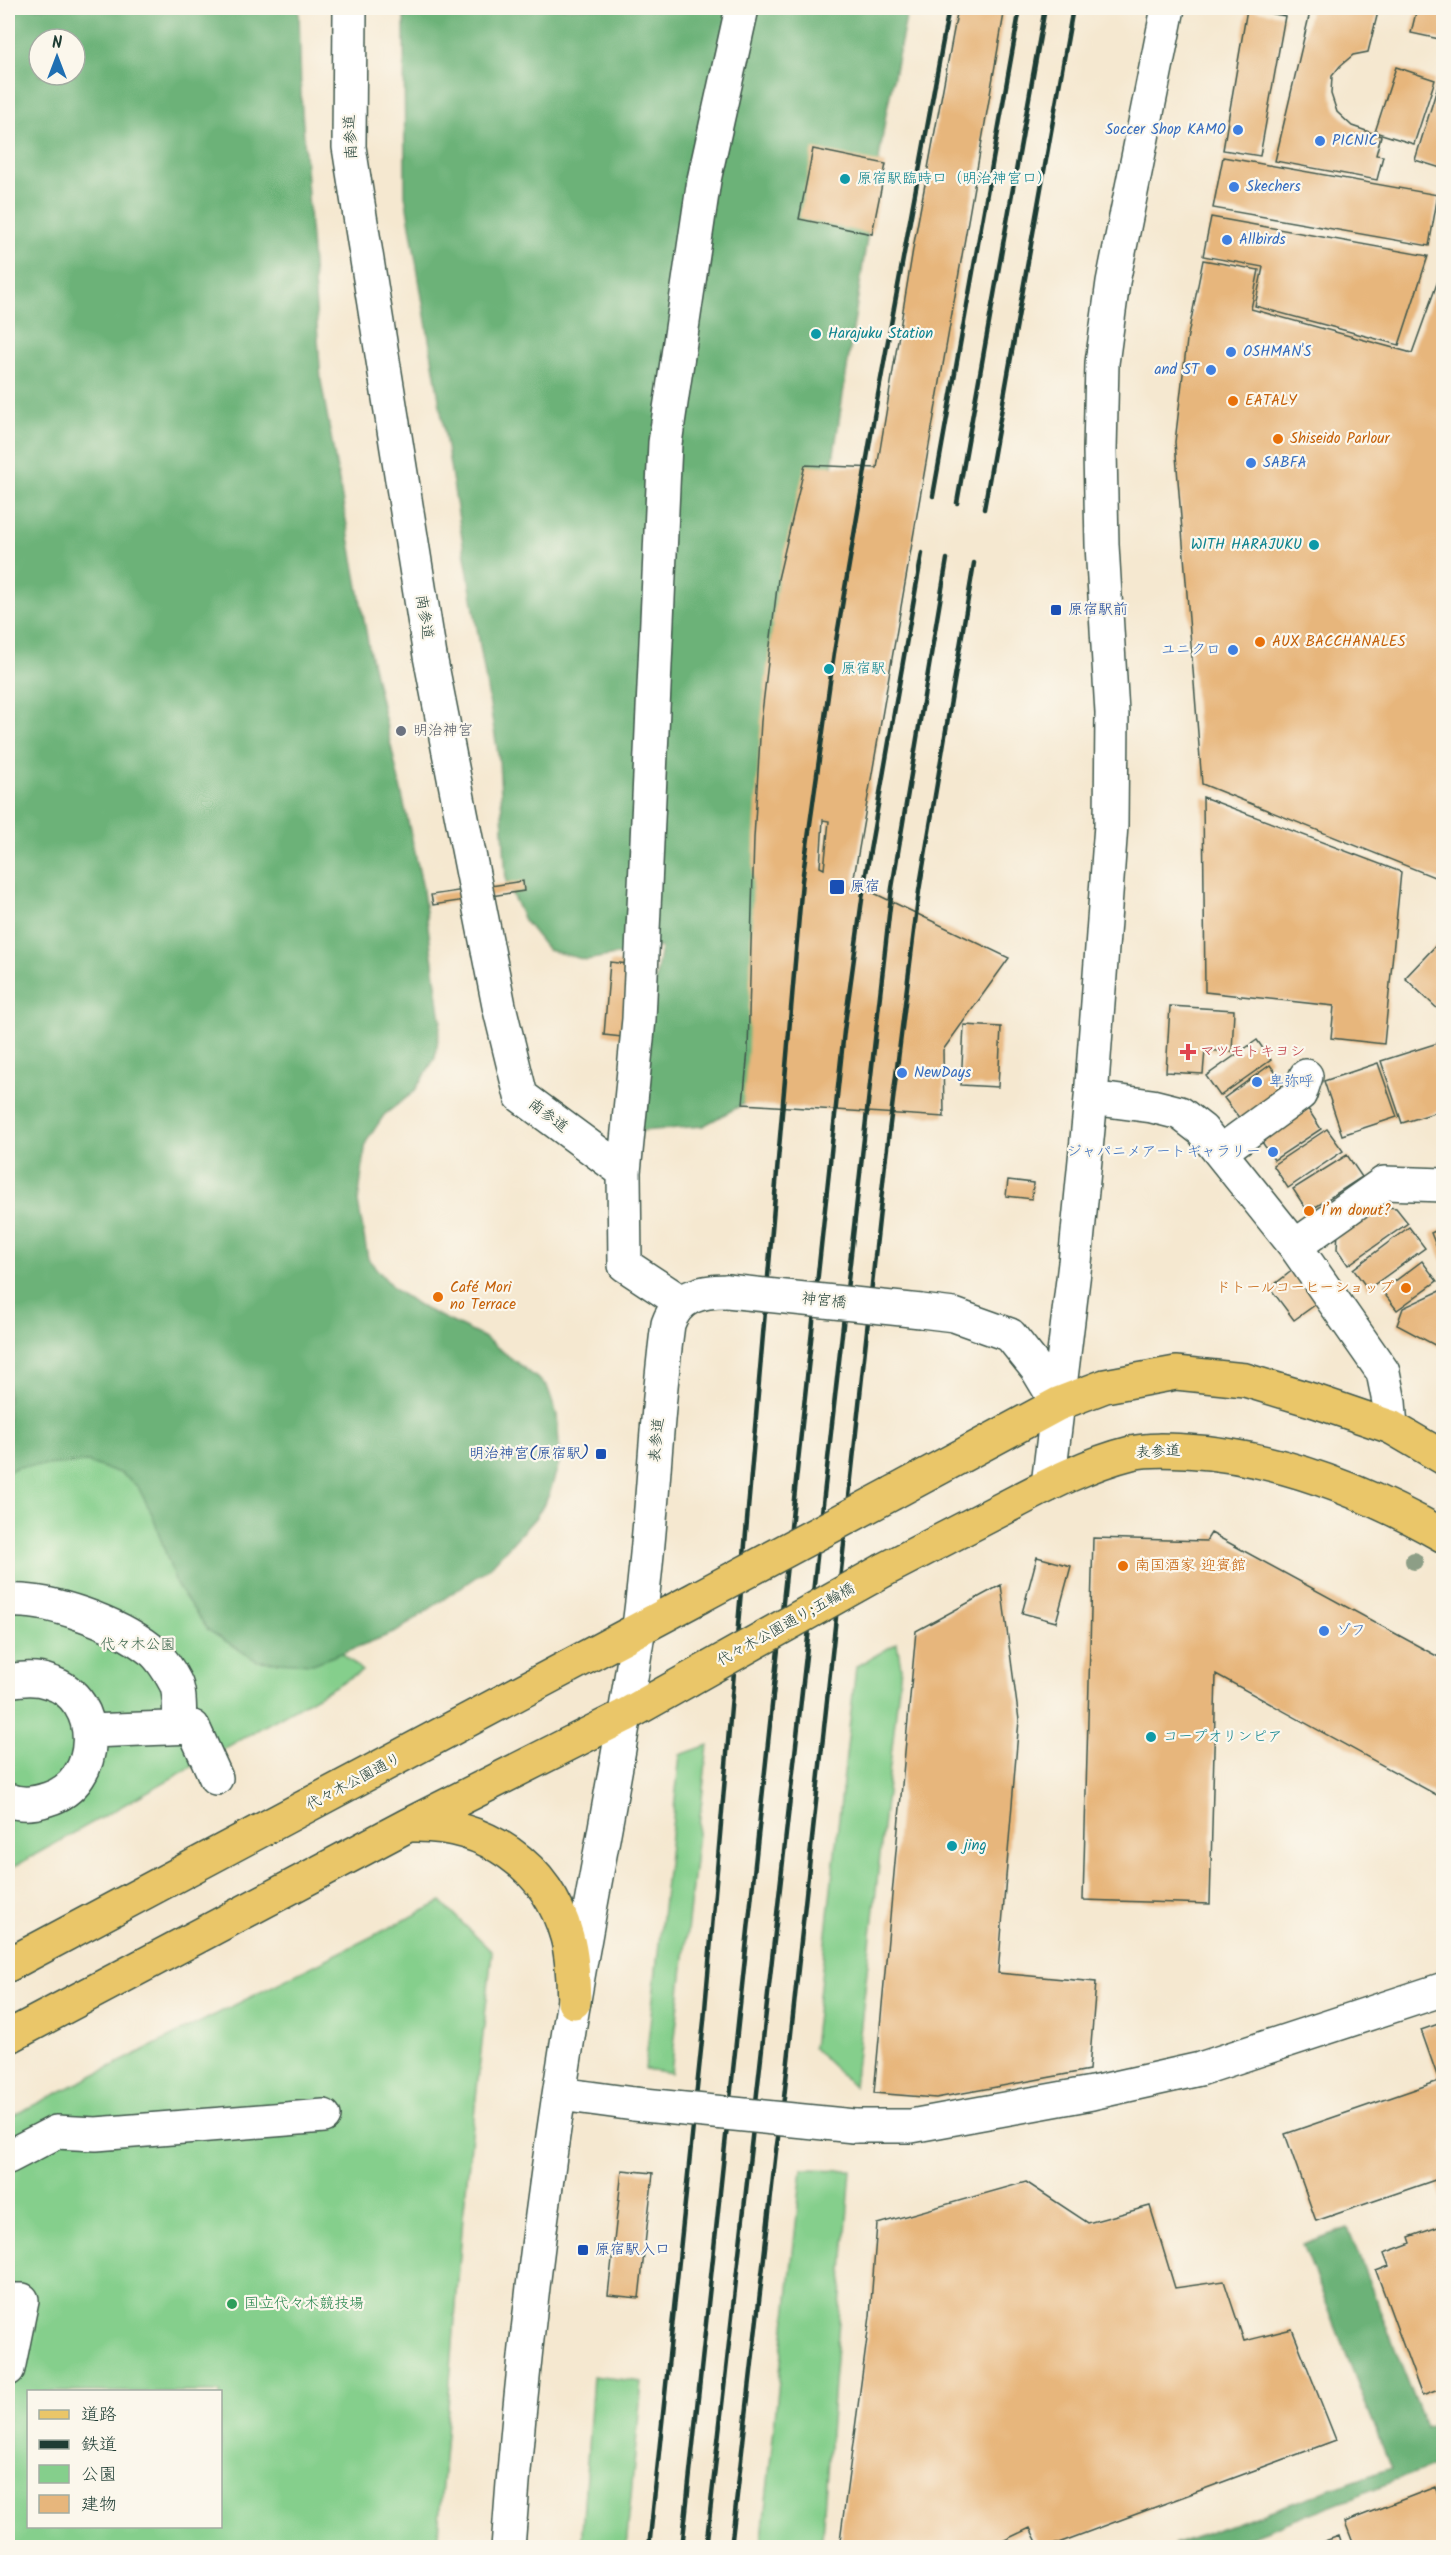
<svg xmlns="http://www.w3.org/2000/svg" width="1451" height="2555" font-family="Kalam,'Klee One',sans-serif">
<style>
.green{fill:#85cf8c;stroke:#528660;stroke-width:1.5;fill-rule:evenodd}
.forest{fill:#6cb278;stroke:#467856;stroke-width:1.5;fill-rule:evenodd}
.building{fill:#e7b67c;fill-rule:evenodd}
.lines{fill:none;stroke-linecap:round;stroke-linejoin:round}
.minor-casing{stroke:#3f574b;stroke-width:36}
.major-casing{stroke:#3f574b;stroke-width:36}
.minor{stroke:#fff;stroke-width:33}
.major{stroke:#eac669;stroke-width:33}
.rail{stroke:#1f3d34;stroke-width:4.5}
.minor-bridge-casing{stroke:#3f574b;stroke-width:36;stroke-linecap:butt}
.major-bridge-casing{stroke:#3f574b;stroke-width:36;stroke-linecap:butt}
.minor-bridge{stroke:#fff;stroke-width:33}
.major-bridge{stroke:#eac669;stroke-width:33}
.tree{fill:#8d9e86}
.shop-dot{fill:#3f7fe0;stroke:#fbf7ec;stroke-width:2}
.culture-dot{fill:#0f9aa8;stroke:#fbf7ec;stroke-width:2}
.food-dot{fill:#e8710a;stroke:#fbf7ec;stroke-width:2}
.transit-dot{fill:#1a4fb4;stroke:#fbf7ec;stroke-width:2}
.worship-dot{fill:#6b7280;stroke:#fbf7ec;stroke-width:2}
.health-dot{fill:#e0444e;stroke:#fbf7ec;stroke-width:2}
.leisure-dot{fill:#2e9e5b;stroke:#fbf7ec;stroke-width:2}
.labels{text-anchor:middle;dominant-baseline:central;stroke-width:4.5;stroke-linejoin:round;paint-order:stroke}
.shop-label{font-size:15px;fill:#366cbe;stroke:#fbf7ec;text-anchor:start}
.street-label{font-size:15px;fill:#1f3d34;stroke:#fbf7ec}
.culture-label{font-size:15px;fill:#0d838f;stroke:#fbf7ec;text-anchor:start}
.food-label{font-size:15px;fill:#c56008;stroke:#fbf7ec;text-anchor:start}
.transit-label{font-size:15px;fill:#164399;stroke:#fbf7ec;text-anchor:start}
.worship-label{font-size:15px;fill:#5b616d;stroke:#fbf7ec;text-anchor:start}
.health-label{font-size:15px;fill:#be3a42;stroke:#fbf7ec;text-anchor:start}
.park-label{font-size:15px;fill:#38624a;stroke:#fbf7ec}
.leisure-label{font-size:15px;fill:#27864d;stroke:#fbf7ec;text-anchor:start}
</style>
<rect width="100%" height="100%" fill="#fbf7ec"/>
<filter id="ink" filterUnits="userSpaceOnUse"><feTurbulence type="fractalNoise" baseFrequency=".0167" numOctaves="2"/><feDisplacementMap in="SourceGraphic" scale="12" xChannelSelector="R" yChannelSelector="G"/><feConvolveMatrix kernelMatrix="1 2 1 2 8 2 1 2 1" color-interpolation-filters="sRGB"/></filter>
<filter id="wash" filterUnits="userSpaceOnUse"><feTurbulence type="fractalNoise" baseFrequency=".008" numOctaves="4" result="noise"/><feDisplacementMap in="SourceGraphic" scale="24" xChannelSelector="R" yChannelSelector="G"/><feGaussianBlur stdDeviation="1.35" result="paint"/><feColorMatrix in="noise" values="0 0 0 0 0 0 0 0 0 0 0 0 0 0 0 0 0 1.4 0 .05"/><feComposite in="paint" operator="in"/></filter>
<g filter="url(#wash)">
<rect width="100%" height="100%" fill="#f5e8d0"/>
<path class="green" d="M8 1344 362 1671 8 1870Z
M897 1643 901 1667 854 2087 813 2048 856 1667Z
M708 1745 671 2073 645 2069 680 1755Z
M441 1902 492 1952 463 2217 437 2547 8 2548V2118ZM28 2392H220V2526H28Z
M802 2169 851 2170 821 2547H761Z
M593 2376 642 2382 626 2547H581Z"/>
<path class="forest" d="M8 8H299L301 96 321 381 369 648 422 884 441 1020 435 1058 414 1092 384 1115 366 1142 358 1202 368 1259 395 1290 425 1309 485 1338 547 1386 557 1415 560 1460 549 1495 536 1517 490 1567 396 1632 313 1664 257 1661 208 1630 177 1586 152 1514 138 1487 122 1474 87 1462 17 1467 8 1472ZM39 39H75V75H39Z
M404 8H908L886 114 779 812 771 1089 703 1126 630 1132 661 947 586 960 548 950 524 920 506 881 499 760 405 195Z
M1348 2228 1426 2428 1443 2422V2462L1224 2547H1175L1174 2545 1391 2468 1303 2244Z"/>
<g id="blocks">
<path class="building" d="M958 8H1005L853 883 1009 958 943 1050 944 1117 743 1104 748 1050 754 838 761 721 778 579 805 465 877 468 914 243ZM823 820 829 821 824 869 820 867Z
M1311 8H1379L1368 52 1353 55 1340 66 1332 76 1331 94 1337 112 1352 126 1381 136 1376 155 1383 156 1377 180 1275 161Z
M1417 8H1444V40L1411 33Z
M1247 9 1285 16 1260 156 1223 150Z
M1396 67 1435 80 1414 144 1375 132Z
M1440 79 1444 80V169L1415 160Z
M813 149 886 164 872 234 799 219Z
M1223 157 1438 195 1429 246 1213 208Z
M1211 217 1428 256 1399 345 1255 306 1263 267 1203 256Z
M1203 260 1259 270 1251 309 1412 353 1444 264V881L1202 784 1175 442 1187 340Z
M1203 797 1401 872 1384 1044 1331 1038 1334 1006 1205 992Z
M523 881 524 891 433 905 431 895Z
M1444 937V1015L1405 978Z
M610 962 628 964 622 1037 604 1035Z
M1170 1006 1234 1010 1232 1052 1205 1050 1203 1074 1166 1072Z
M964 1025 1001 1027 998 1087 961 1085Z
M1257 1040 1271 1060 1220 1096 1206 1076Z
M1444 1041V1110L1402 1123 1381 1061Z
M1378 1063 1397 1117 1342 1135 1324 1081Z
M1270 1065 1289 1091 1244 1124 1224 1098Z
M1308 1109 1321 1129 1274 1160 1260 1139Z
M1327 1129 1343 1151 1288 1188 1273 1165Z
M1347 1155 1362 1177 1308 1212 1293 1189Z
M1008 1180 1033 1183 1032 1199 1006 1196Z
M1371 1205 1396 1208 1408 1223 1348 1265 1337 1249 1338 1230Z
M1409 1227 1425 1248 1368 1289 1353 1269Z
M1444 1227V1263H1443L1431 1233Z
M1422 1261 1437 1281 1397 1310 1382 1291Z
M1294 1269 1319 1302 1294 1320 1270 1288Z
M1444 1289V1350L1397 1325 1403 1308Z
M1211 1533 1444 1660V1799L1216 1674 1210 1904 1083 1900 1093 1538 1206 1541Z
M1037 1557 1071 1566 1056 1622 1022 1613Z
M1001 1585 1019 1720 998 1973 1096 1982 1089 2070 936 2098 874 2093 916 1631Z
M1444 2022V2205L1435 2180 1316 2221 1285 2134 1439 2081 1421 2030Z
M622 2170 653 2173 639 2298 608 2295Z
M1026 2182 1088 2223 1150 2206 1175 2288 1224 2281 1244 2341 1292 2329 1336 2440 1045 2548H1040L1030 2528 988 2548H839L870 2316 877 2224Z
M1444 2225V2388L1422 2396 1376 2271 1389 2266 1384 2253 1411 2243 1409 2237Z
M1435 2487 1444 2509V2548H1355L1345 2522Z
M1339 2536 1343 2548H1308V2547Z"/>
</g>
</g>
<g filter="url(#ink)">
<use href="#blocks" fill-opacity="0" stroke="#3f574b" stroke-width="1.5"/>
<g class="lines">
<g class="minor-casing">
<path id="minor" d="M350 8 349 147 430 656 499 1006 521 1096 624 1172
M1091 1098 1152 1106 1180 1113 1202 1130 1295 1246 1383 1372 1389 1402 1391 1427
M1220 1152 1300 1094 1306 1076
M1295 1246 1384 1183 1444 1185
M681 1302 625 1265 624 1172 639 1019 665 443 704 180 742 8
M921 1311 954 1315 1010 1335 1037 1369 1058 1404
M1048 1485 1075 1263 1091 1098 1111 825 1112 713 1102 545 1100 451 1102 363 1113 282 1168 8
M8 1601C49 1598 117 1623 150 1649 159 1655 170 1672 175 1682 181 1693 179 1715 180 1727
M8 1681C22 1679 35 1677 49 1682 104 1698 102 1783 48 1799 34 1804 21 1805 8 1800
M90 1731 193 1727 216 1778
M560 2094 634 2104
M854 2126H911L1092 2093 1200 2069 1444 1989
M8 2157 56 2132 96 2134 324 2116
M8 2300H22L8 2369
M508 2548C521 2364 544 2181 574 2000 595 1877 620 1755 638 1633 653 1530 654 1426 668 1324 678 1296 700 1291 727 1291"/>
</g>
<g class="major-casing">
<path id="major" d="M893 1493 1058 1404 1105 1386 1176 1373 1245 1380 1315 1401 1391 1427 1444 1458
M884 1570C925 1549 965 1528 1006 1507 1046 1486 1087 1464 1131 1453 1148 1449 1168 1450 1186 1451 1276 1456 1365 1491 1444 1536
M411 1825C484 1823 547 1864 567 1937 573 1958 573 1981 574 2002
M8 1965 699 1597
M8 2037 408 1825 624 1716 688 1680"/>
</g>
<use href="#minor" class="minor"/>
<use href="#major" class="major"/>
<path class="rail" d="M933 496 1020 8
M957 503 1045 8
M984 509 1073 8
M649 2548 704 2021 802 881 834 653 874 417 949 8
M682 2548 844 1031 864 885 922 553
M706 2548 892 888 947 559
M731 2548 776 2151 784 2098 885 1164 919 891 974 563"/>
<g class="minor-bridge-casing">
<path id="minor-bridge" d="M727 1291 921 1311
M634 2104 854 2126"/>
</g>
<g class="major-bridge-casing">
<path id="major-bridge" d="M699 1597 893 1493
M688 1680 884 1570"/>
</g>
<use href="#minor-bridge" class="minor-bridge"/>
<use href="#major-bridge" class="major-bridge"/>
</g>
<circle class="tree" cx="1414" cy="1561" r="9"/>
</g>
<g class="shop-dot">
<circle cx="1238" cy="130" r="6"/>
<circle cx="1320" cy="141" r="6"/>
<circle cx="1234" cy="187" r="6"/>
<circle cx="1227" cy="240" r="6"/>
<circle cx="1231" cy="352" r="6"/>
<circle cx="1211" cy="370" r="6"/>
<circle cx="1251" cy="463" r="6"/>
<circle cx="1233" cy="650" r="6"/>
<circle cx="902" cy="1073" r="6"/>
<circle cx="1257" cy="1082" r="6"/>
<circle cx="1273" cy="1152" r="6"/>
<circle cx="1324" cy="1631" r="6"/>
</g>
<g class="culture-dot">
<circle cx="845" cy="179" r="6"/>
<circle cx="816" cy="334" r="6"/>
<circle cx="1314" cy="545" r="6"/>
<circle cx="829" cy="669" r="6"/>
<circle cx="1151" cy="1737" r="6"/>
<circle cx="952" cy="1846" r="6"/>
</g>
<g class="food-dot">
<circle cx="1233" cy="401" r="6"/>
<circle cx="1278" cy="439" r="6"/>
<circle cx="1260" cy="642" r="6"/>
<circle cx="1309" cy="1211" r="6"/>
<circle cx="1406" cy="1288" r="6"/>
<circle cx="438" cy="1297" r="6"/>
<circle cx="1123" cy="1566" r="6"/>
</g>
<g class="transit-dot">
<rect x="1050" y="604" width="12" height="12" rx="3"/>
<rect x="829" y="879" width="16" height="16" rx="3"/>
<rect x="595" y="1448" width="12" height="12" rx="3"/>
<rect x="577" y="2244" width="12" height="12" rx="3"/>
</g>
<circle class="worship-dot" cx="401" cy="731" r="6"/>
<path class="health-dot" d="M1185 1043h6v6h6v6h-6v6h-6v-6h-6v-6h6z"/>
<circle class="leisure-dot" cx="232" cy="2304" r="6"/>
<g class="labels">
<g class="shop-label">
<text x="1226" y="130" text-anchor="end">Soccer Shop KAMO</text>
<text x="1332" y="141">PICNIC</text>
<text x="1246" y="187">Skechers</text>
<text x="1239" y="240">Allbirds</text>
<text x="1243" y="352">OSHMAN'S</text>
<text x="1199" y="370" text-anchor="end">and ST</text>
<text x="1263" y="463">SABFA</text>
<text x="1221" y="650" text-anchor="end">ユニクロ</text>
<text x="914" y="1073">NewDays</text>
<text x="1269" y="1082">卑弥呼</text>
<text x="1261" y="1152" text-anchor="end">ジャパニメアートギャラリー</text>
<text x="1336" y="1631">ゾフ</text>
</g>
<g class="street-label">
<text transform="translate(351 137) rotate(-93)">南参道</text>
<text transform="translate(424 617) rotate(81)">南参道</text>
<text transform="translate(548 1116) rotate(37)">南参道</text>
<text transform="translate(824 1301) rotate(6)">神宮橋</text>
<text transform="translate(657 1440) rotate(-85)">表参道</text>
<text transform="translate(1158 1452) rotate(-3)">表参道</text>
<text transform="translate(786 1625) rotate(-29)">代々木公園通り;五輪橋</text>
<text transform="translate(354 1782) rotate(-28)">代々木公園通り</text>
</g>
<g class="culture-label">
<text x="857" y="179">原宿駅臨時口（明治神宮口）</text>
<text x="828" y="334">Harajuku Station</text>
<text x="1302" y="545" text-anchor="end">WITH HARAJUKU</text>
<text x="841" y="669">原宿駅</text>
<text x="1163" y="1737">コープオリンピア</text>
<text x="964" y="1846">jing</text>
</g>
<g class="food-label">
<text x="1245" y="401">EATALY</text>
<text x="1290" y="439">Shiseido Parlour</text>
<text x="1272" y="642">AUX BACCHANALES</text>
<text x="1321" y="1211">I’m donut?</text>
<text x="450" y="1288">Café Mori<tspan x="450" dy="17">no Terrace</tspan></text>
<text x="1394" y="1288" text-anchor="end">ドトールコーヒーショップ</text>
<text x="1135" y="1566">南国酒家 迎賓館</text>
</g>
<g class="transit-label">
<text x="1068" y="610">原宿駅前</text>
<text x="850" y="887">原宿</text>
<text x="589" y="1454" text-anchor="end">明治神宮(原宿駅)</text>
<text x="595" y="2250">原宿駅入口</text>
</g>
<g class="worship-label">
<text x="413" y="731">明治神宮</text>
</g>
<g class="health-label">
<text x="1200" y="1052">マツモトキヨシ</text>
</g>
<g class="park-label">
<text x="138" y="1645">代々木公園</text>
</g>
<g class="leisure-label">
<text x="244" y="2304">国立代々木競技場</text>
</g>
</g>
<rect width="1451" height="2555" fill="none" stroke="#fbf7ec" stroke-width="30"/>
<rect x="27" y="2390" width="195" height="138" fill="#fbf7ec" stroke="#a3ada2" stroke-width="1.5"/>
<rect x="39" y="2410" width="30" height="9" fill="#eac669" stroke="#a3ada2" stroke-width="1.5"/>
<text x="81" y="2420" font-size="18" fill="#1f3d34">道路</text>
<rect x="39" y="2440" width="30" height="9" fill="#1f3d34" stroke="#a3ada2" stroke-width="1.5"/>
<text x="81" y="2450" font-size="18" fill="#1f3d34">鉄道</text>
<rect x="39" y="2465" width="30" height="18" fill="#85cf8c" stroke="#a3ada2" stroke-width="1.5"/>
<text x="81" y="2480" font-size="18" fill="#1f3d34">公園</text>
<rect x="39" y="2495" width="30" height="18" fill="#e7b67c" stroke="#a3ada2" stroke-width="1.5"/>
<text x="81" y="2510" font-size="18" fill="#1f3d34">建物</text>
<g transform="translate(57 57)"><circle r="28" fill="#fbf7ec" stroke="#a3ada2" stroke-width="1.5"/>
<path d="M0-4.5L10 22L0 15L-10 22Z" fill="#1f6fb2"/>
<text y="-9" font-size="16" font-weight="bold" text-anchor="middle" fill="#1f3d34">N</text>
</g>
</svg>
